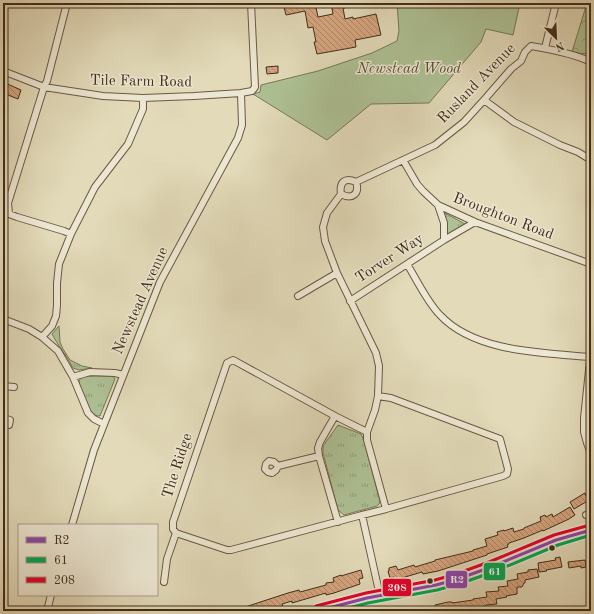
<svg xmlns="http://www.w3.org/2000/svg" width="594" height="614" font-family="'Old Standard TT',serif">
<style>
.grass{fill:url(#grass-tufts);stroke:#787756}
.forest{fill:url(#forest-crowns);stroke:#787756}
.green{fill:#adc194;stroke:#787756}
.building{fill:url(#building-back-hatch);stroke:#442d19}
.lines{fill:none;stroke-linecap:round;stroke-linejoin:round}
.street-casing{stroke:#6c5841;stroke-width:8}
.primary-casing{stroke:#442d19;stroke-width:11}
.street{stroke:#ece7d2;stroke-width:6}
.primary{stroke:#e1bd7c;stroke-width:9}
.bus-1-casing{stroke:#ece7d2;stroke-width:6}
.bus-2-casing{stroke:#ece7d2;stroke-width:6}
.bus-3-casing{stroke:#ece7d2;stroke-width:6}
.bus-1{stroke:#8e44ad;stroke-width:3}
.bus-2{stroke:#00a651;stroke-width:3}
.bus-3{stroke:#e4002b;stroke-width:3}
.bus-dot{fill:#442d19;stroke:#ece7d2;stroke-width:1.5}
.labels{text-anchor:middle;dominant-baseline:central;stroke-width:3;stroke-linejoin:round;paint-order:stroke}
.park-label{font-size:15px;font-style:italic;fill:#594b32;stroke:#ece7d2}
.street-label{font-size:15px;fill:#442d19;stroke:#ece7d2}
.line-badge{stroke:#ece7d2;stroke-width:1.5}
.badge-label{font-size:11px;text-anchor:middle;font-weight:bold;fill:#fff}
</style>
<defs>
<pattern id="grass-tufts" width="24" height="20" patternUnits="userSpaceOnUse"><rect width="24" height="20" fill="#adc194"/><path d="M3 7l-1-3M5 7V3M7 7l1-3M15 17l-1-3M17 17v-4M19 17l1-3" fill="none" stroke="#8e9d78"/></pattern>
<pattern id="forest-crowns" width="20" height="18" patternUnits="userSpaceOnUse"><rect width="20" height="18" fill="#adc194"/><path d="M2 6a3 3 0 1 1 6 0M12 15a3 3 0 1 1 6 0" fill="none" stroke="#8e9d78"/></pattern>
<pattern id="building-back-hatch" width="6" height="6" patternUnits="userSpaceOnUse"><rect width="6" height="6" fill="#d6a57f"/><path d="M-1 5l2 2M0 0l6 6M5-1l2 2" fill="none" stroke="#af8767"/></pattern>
</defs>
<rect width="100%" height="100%" fill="#e2dab9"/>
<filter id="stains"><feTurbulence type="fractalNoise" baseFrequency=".005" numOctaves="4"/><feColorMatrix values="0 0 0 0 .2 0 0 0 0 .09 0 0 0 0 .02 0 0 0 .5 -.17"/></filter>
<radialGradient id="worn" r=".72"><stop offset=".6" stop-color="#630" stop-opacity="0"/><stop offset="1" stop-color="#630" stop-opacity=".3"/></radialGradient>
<path class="grass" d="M443 212 465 224 447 235V223Z
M59 326 60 342 63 349 70 360 82 366 92 368 79 370 73 368C67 356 58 346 52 334Z
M84 376H113L115 379 100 416C97 416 93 415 91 412 88 408 78 385 79 381 80 378 82 378 84 376Z
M338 425 361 434 364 441 380 501 379 504 377 506 344 515 338 510 323 453V446Z"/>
<path class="forest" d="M587 3H591V57L587 54 572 52Z"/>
<path class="green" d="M397 3H520L513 35 486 29 481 42 429 103 371 104 327 140 253 94 260 92 261 85 318 71 372 53 397 41 399 31Z"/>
<path class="building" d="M283 3H315L318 17 333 14 331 3H344L345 8H343L345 19 353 17V19L376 14 381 35 355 40 356 47 317 54 314 42H316L313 27 308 28 305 11 286 15Z
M278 66V73L267 74 266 67Z
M3 82 21 90 18 99 3 93Z
M585 493 586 496 591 493V499L574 509 570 502Z
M570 507 575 515 569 519 543 531V530L524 538 509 543V544L507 545 508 547 487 554V555L438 571 423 574 422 572 395 580 394 577 390 578 388 571H389V568L396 566 398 570 414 565 415 567 435 561V560L473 551V550L487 546 485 539 498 535 497 532 504 530V531L513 528 514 532 524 529V528L541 521 540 517 545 515 546 517 552 514 553 517Z
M560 557 562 567 546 570 547 571 539 572 538 563 556 560 555 558Z
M585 560 586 567 581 568V566L569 568 568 562Z
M537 569 539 577 525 580V583H524L522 587H517V594L506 596 507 597 496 599 497 604 486 605V606L470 608V610L464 611H436L435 605 448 602H452V603L473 600V599L487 597 486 592 499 591 498 587 508 586 507 581 518 579 517 574 528 572V570Z
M361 570 363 578 359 579 360 584 334 593 326 595V593L292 603V601L282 604 283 607 271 610 270 608 261 611H236V610L288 593 299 590 300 592 326 585V583L334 582 333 578 341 575V576Z"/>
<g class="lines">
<g class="street-casing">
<path id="street" d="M67 3 47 81 44 87 8 203 9 214 17 217 64 231 71 234
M545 48 556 3
M3 71 44 87 103 96 143 98 194 96 241 93 252 91 255 87 251 3
M484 100 514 122 560 145 578 152 591 160
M403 160 417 184 423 191 438 205 475 222 591 264
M356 182C360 194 352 200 341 194 339 182 345 177 356 182L435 145 464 122 484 100 511 69 521 61 525 52 531 46C549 49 575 54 591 62
M341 194 327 213 323 227 325 241 337 273 376 353 379 366 378 396 375 410 367 432
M438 205 444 223V240
M407 264C417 280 427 302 440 315 474 352 543 353 590 357
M298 296 337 273
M350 301 444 240 475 222
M3 319 29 329 42 337 58 351 73 377 88 413 94 419 104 424
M42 337 52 326 56 316 57 305V283L59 264 71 234 95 187 128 144 143 109V98
M591 351 584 418V432L587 443 591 454
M73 377 90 372 115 373 123 375
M3 386 14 387
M378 396 391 398 500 439 508 469 507 474 503 476 386 509
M335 416 233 360 227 363 173 522V529L176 533 227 550H231L362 515
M3 418 10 420 9 425
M278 466 274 462 269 461 266 464 265 469 268 472 272 473 276 470 278 466 319 456
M586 515 591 514
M338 522 319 456 318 448 320 442 335 416 367 432V440L386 509 362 515 380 596
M72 525 94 450 160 282 238 138 242 125 241 93
M164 582 167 559 176 533
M47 611 51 595"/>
</g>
<g class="primary-casing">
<path id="primary" d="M317 611 367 598 436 585 458 579 491 567 556 540 591 530"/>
</g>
<use href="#street" class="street"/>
<use href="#primary" class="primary"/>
<g class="bus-1-casing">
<path id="bus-1" d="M317 611 367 598 436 585 458 579 491 567 556 540 591 530"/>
</g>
<g class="bus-2-casing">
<path id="bus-2" d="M337 611 368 603 437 590 459 584 493 572 558 545 591 535"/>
</g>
<g class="bus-3-casing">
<path id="bus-3" d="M316 606 366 593 435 580 456 574 489 562 554 535 590 525"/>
</g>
<use href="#bus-1" class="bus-1"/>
<use href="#bus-2" class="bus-2"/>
<use href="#bus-3" class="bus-3"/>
</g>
<g class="bus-dot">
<circle cx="552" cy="548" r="3.5"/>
<circle cx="430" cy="581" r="3.5"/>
</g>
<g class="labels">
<g class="park-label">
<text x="409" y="69">Newstead Wood</text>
</g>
<g class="street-label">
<text transform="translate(141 82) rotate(1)">Tile Farm Road</text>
<text transform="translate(477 84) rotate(-46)">Rusland Avenue</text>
<text transform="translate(503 217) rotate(21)">Broughton Road</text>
<text transform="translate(390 259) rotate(-33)">Torver Way</text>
<text transform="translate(141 301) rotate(-66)">Newstead Avenue</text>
<text transform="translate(178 466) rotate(-72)">The Ridge</text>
</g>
</g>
<g class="line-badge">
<rect x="483" y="562" width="23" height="19" rx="4" fill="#00a651"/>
<rect x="445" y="570" width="23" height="19" rx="4" fill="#8e44ad"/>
<rect x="382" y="578" width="30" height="19" rx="4" fill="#e4002b"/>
</g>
<g class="badge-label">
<text x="495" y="575">61</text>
<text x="457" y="583">R2</text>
<text x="397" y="591">208</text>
</g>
<rect width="594" height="614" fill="none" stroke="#e2dab9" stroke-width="16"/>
<rect x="4" y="4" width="586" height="606" fill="none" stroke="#442d19" stroke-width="2"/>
<rect x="8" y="8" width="578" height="598" fill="none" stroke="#442d19"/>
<rect x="18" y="524" width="140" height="72" fill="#ece7d2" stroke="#a99d88"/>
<rect x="26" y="537" width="20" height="6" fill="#8e44ad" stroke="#a99d88"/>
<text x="54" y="544" font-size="12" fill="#442d19">R2</text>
<rect x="26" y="557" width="20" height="6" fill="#00a651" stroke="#a99d88"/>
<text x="54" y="564" font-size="12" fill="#442d19">61</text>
<rect x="26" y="577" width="20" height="6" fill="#e4002b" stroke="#a99d88"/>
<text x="54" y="584" font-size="12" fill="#442d19">208</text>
<g transform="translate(556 38) rotate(156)" stroke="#ece7d2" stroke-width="3" paint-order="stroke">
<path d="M0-3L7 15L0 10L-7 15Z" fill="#442d19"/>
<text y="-6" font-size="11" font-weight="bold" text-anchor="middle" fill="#442d19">N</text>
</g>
<rect width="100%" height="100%" filter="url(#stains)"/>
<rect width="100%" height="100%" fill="url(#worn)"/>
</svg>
